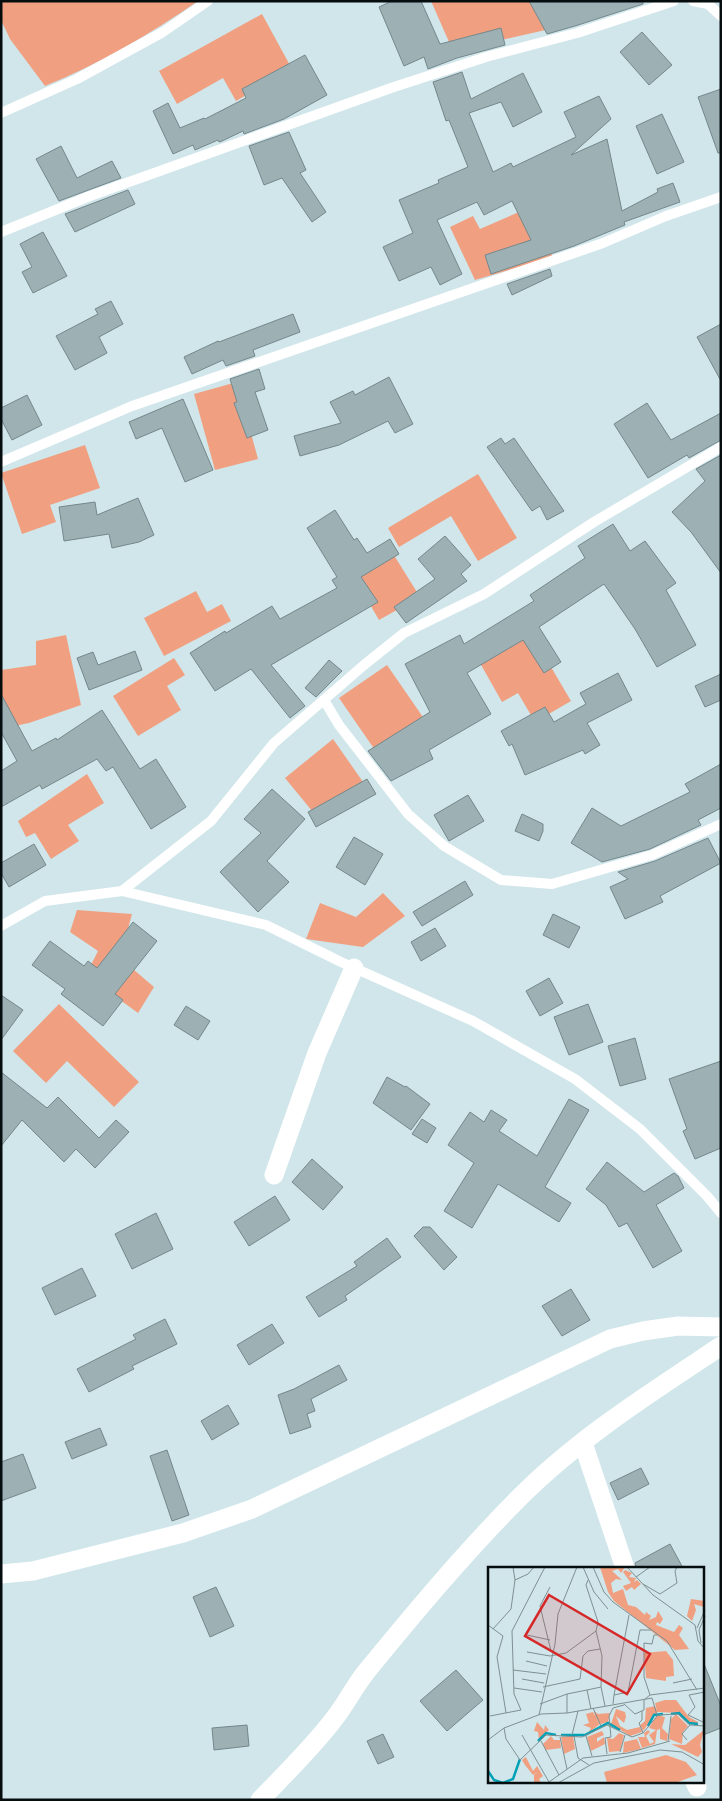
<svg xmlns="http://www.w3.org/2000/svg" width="722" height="1801" font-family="'Work Sans',sans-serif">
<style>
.green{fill:#f0a080}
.building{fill:#9db1b5;stroke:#74888c}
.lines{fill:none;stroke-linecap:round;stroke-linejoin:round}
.service{stroke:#fff;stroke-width:10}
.minor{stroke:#fff;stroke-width:19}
.inset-river{fill:none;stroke:#02a1b5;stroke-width:2.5}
.inset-road{fill:none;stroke:#7f8f92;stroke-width:1}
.view{fill:#d62828;fill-opacity:0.15;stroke:#d62828;stroke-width:2.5}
.inset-edge{fill:none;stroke:#060d0f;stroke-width:2.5}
</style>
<rect width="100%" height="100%" fill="#d0e6ea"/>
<path class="green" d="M1 1H198C149 35 99 64 45 86L10 39 1 20Z
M431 1H559L550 29 453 51Z
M262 14 292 69 236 101 223 78 177 104 159 71Z
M528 208 553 257 475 280 450 227 473 216 480 229Z
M237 382 258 459 215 470 194 394Z
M85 445 100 488 50 505 56 522 22 534 1 473Z
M478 474 517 538 478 561 451 516 399 547 388 528Z
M392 552 420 597 379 620 353 575Z
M196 591 207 612 222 604 231 621 164 656 144 618Z
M531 633 571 701 535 722 518 693 502 702 480 663Z
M66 635 81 705 29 723 5 728 1 720V670L36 665V641Z
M174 658 185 675 167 686 181 710 138 736 113 696Z
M387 665 425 720 377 753 339 698Z
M333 739 368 789 317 817 285 778Z
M87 774 104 803 68 825 79 841 51 859 35 833 26 837 18 821Z
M383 893 405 916 363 947 306 939 320 903 356 917Z
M77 910 132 914 120 958 154 987 138 1013 86 975 98 951 70 932Z
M59 1004 139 1082 114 1107 67 1061 46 1083 13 1051Z"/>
<path class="building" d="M392 1H421L440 44 501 28 505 45 457 58 428 69 424 57 404 66 379 7Z
M529 1H643V4L575 26 547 34Z
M642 32 672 65 649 85 620 52Z
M305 55 327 95 284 119 244 134 243 131 222 141 219 142 218 140 195 150 193 145 173 154 153 111 168 103 180 128 204 118 205 119 246 98 242 89Z
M462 72 471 99 523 73 542 112 513 127 501 102 469 113 493 172 511 163 513 167 576 137 564 112 599 96 611 119 571 155 607 139 622 211 658 192 657 189 673 183 680 202 624 222 625 225 574 246 491 274 485 255 531 240 512 201 484 215 477 202 437 220 462 274 440 285 431 267 399 281 383 247 413 233 399 200 439 183 438 180 468 167 449 120 446 121 433 82Z
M721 89V153H718L698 97Z
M662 114 684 162 657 174 636 126Z
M289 132 306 170 300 173 326 212 312 222 282 178 264 185 249 146Z
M61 146 77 178 112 161 121 178 59 201 36 159Z
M128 190 135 204 75 232 65 214Z
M43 232 67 276 33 293 22 272 32 267 20 244Z
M550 269 552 276 512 295 507 284Z
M111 301 123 324 99 337 107 353 75 370 56 336 98 314 95 309Z
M293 314 300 332 253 350 255 356 226 366 223 360 192 374 184 357 218 341 219 342Z
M721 324V381L697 337Z
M259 369 265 389 255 392 268 430 247 438 234 403 237 402 230 379Z
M389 377 413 424 395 433 388 421 339 445 300 456 294 436 341 423 330 402 353 391 355 395Z
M27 395 42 425 12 440 1 419V408Z
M183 399 213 470 185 482 162 428 136 439 129 422Z
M647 403 671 440 721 413V440L689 458 687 455 648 478 614 424Z
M501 438 505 444 514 438 564 511 547 520 540 506 532 511 487 447Z
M721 455V573L691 532 672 512 705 481 696 469Z
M138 498 154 535 139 542 112 548 109 534 64 541 59 507 95 502 97 515Z
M335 510 354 540 357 538 367 553 390 539 399 554 361 577 378 602 271 665 305 706 290 718 251 669 215 691 190 653 225 631 226 633 272 606 280 619 337 588 332 580 337 577 307 528Z
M613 524 630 551 645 541 676 583 666 590 696 645 657 667 635 629 604 584 539 627 561 662 544 673 523 640 467 673 491 714 429 750 433 759 391 781 368 751 430 712 405 664 460 635 464 644 534 601 530 595 585 558 578 546Z
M445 536 471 565 461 574 467 581 406 623 394 607 435 579 418 559Z
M135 651 142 670 89 690 77 658 93 652 98 665Z
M329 660 342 671 316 697 305 688Z
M618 673 632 700 587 723 600 745 585 754 583 750 525 775 512 744 509 746 501 731 545 707 554 722 586 704 580 693Z
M721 674V700L705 707 695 686Z
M1 694 32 751 56 738 57 740 102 710 140 769 156 759 186 807 151 829 113 767 106 771 97 759 42 789 40 785 1 807V771L17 761 1 732Z
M721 764V808L698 820 701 825 650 849 602 862 571 843 592 808 621 826 690 792 685 784Z
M367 779 376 794 316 827 308 812Z
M272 789 305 819 267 861 289 882 258 912 220 872 261 833 244 819Z
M468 795 484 821 449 841 434 815Z
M522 814 543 824V831L539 841 515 831Z
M354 837 383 854 365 885 336 867Z
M708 838 721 863 660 896 663 902 625 919 610 887 628 879 618 872 655 861Z
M34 844 46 865 9 887 1 873V863Z
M465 881 473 895 422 926 413 912Z
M553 914 580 927 569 948 543 935Z
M133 922 157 941 115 994 123 1000 103 1026 61 994 65 989 32 965 50 941 84 966 88 961 97 968Z
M435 928 446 946 421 961 411 942Z
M549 978 563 1003 540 1016 526 991Z
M1 995 23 1010 1 1040Z
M588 1004 603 1042 569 1055 554 1017Z
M186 1006 210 1021 198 1040 174 1025Z
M635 1038 646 1079 620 1086 608 1046Z
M721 1061V1148L695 1159 683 1131 687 1129 669 1079Z
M1 1072 47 1108 58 1097 99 1138 116 1120 129 1132 95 1168 76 1149 64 1162 22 1120 1 1146Z
M387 1077 405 1087 406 1086 430 1104 411 1130 373 1103Z
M569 1099 589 1110 545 1187 571 1203 559 1222 498 1184 472 1228 444 1211 474 1163 448 1145 470 1112 484 1122 491 1110 507 1120 499 1131 537 1156Z
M422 1119 436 1128 427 1143 412 1134Z
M312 1159 343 1187 323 1210 292 1182Z
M607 1162 644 1192 674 1173 678 1176 684 1188 656 1205 682 1251 653 1268 627 1223 619 1227 606 1205 586 1189Z
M275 1196 290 1220 249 1246 234 1222Z
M156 1213 173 1249 132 1269 115 1234Z
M423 1227H430L457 1257 444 1270 414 1236Z
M387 1238 401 1257 345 1296 347 1300 319 1317 306 1297 357 1266 354 1262Z
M82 1268 96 1296 55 1315 42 1288Z
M571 1289 590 1320 562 1336 542 1306Z
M165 1319 177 1344 132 1366 134 1369 89 1392 77 1369 136 1339 133 1335Z
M272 1324 284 1343 249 1365 237 1345Z
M339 1365 347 1380 311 1399 315 1411 307 1414 311 1427 290 1434 278 1395 294 1389Z
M228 1405 239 1424 212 1440 201 1421Z
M100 1428 107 1445 72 1459 65 1442Z
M167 1450 189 1515 172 1521 150 1456Z
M23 1454 36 1488 1 1501V1462Z
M641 1468 649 1484 618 1500 610 1483Z
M670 1544 683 1568H636L635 1563Z
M216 1587 234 1626 210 1637 193 1597Z
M704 1664 721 1706V1728L703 1735Z
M456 1670 483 1700 447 1731 420 1701Z
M247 1725 249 1746 214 1750 212 1728Z
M383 1734 394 1757 378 1764 367 1741Z"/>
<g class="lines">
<path class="service" d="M693 1 708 4 721 16
M1 113 77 79 163 32 208 1
M1 232 90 196 391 88 486 57 577 33 674 1
M1 462 132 406 603 243 666 216 721 197
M324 700 339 725 408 814 444 846 501 880 552 884 652 855 721 824
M122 891 211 821 274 743 364 665 404 633 484 594 594 522 721 447
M1 926 45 901 122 891 266 925 341 962 473 1021 575 1079 640 1129 707 1196 721 1213"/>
<path class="minor" d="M274 1175 317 1053 354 968
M583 1443 625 1568
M1 1574 33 1571 183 1533 252 1509 610 1339 643 1331 678 1326 721 1327
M695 1782 697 1787
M260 1800C285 1774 312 1748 334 1719 346 1704 354 1687 366 1672 415 1612 466 1551 521 1496 580 1437 652 1392 721 1346"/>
</g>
<g transform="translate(488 1567)">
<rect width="216" height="216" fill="#d0e6ea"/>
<path d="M112 0H137L133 6 130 2 124 4 134 13 128 12 123 16 125 26 135 22 140 38 148 40 157 48 158 45 163 49 161 53 168 50 170 44 175 52 172 57 169 55 168 58 186 65 191 58 195 61 191 68 201 82 187 83 126 34 120 25ZM137 3 144 6 141 10 148 11 146 15 149 13 153 17 146 23 144 20 138 24 135 19 143 16 135 5ZM203 32 217 34 216 40 206 37 208 43 204 54 199 49ZM178 84 185 93 186 109 178 110V114L158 111 156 86ZM177 133H188L201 150 210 155V158L201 156 191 146 169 145 155 164 152 158 157 154 158 141 167 139 169 144 167 136ZM128 142 137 145 138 150 136 156 128 149 132 159 139 163 152 160 154 165 142 169 123 157ZM106 144 110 147 122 146 120 155 113 157 108 152 112 157 100 166 103 161 95 158 101 156 98 147 105 145 107 149ZM188 147 200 159 195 165 194 177 181 172 183 152ZM169 148 177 150 174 161 180 167 179 174 172 172V162L169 163 167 177 154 181 150 170H157L156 166 160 163 162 165 158 169 162 177 166 175 161 168 168 163 161 161ZM49 155 56 163 57 158 61 163 51 172 50 165 46 164ZM216 163 212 178 214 185 210 190 183 177 197 178ZM114 164 116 168 109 171V175L116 170 117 177 103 184 99 170ZM131 166 136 168 132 184 121 185 119 171 125 172ZM63 169 66 173H72L73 181 58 183 55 177ZM85 169 87 182 76 187 73 170ZM149 172 153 182 135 186 136 175ZM178 188 198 195 209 208 187 216H119L116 205ZM38 190 45 204 49 199 55 209 51 212 53 216H46V208L50 205 45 208 37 198 34 193Z" fill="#f0a080"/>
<path class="inset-river" d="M183 147 191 146 201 156 210 157M160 159 166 148 175 147M73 168H97L120 156 132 163M50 174 58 166 68 168M0 204 6 213 15 216M15 216 25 212 32 192"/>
<path class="inset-road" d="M95 0 106 25 120 42M105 0 116 25 125 35 179 74 209 123M139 0 165 28 207 58 210 74 217 82M148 10 162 0M27 13 40 7 46 0M155 17 172 27 189 16 187 4 189 0M62 20 52 39 63 84M0 58 15 69 9 90 18 146M209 61 217 43M5 62 23 42 27 13 25 0M108 64 114 89 113 120 117 139M39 68 62 73M213 76 211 63 217 49M39 85 62 89 78 86 108 64 110 55 98 18 100 13M38 94 59 99M25 103 58 107M34 112 56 116M185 116 204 112M55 120 92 112 95 89 100 84 112 82M26 121 54 125M79 127 99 123M126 128 141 48M162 128 156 110V76L164 77 166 68H169M201 128 207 140 200 148 217 156M201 128 217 125M157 132 162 128 217 121M52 137 79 127V146M125 137 126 128 140 125 152 63H163M136 137 147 147 156 143V133M105 141 113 159M103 142 99 123 113 120M154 144V153L151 156 155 166M51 148 67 77 70 47 89 0M2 149 33 143 26 127 24 64 57 0M16 161 18 172 32 193 58 168 94 170 119 158 144 170 155 166 170 148 190 147 202 158 217 159M34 168 61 215 95 191 140 186 182 174M84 168 90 144M86 169 90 191 101 198M98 169 104 189M72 170 79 202M0 173 16 161 53 147 79 146 164 131 169 148M199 173 194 167 202 158M53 174 71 208M180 174 183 149M132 185 137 168M119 187 117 171 123 170 121 149 125 141 136 138M70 216 106 196 172 183 194 185 217 198"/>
<path class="view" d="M61 28 162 87 139 127 37 69Z"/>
<rect width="216" height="216" class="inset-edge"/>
</g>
<rect width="722" height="1801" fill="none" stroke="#060d0f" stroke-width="5"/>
</svg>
